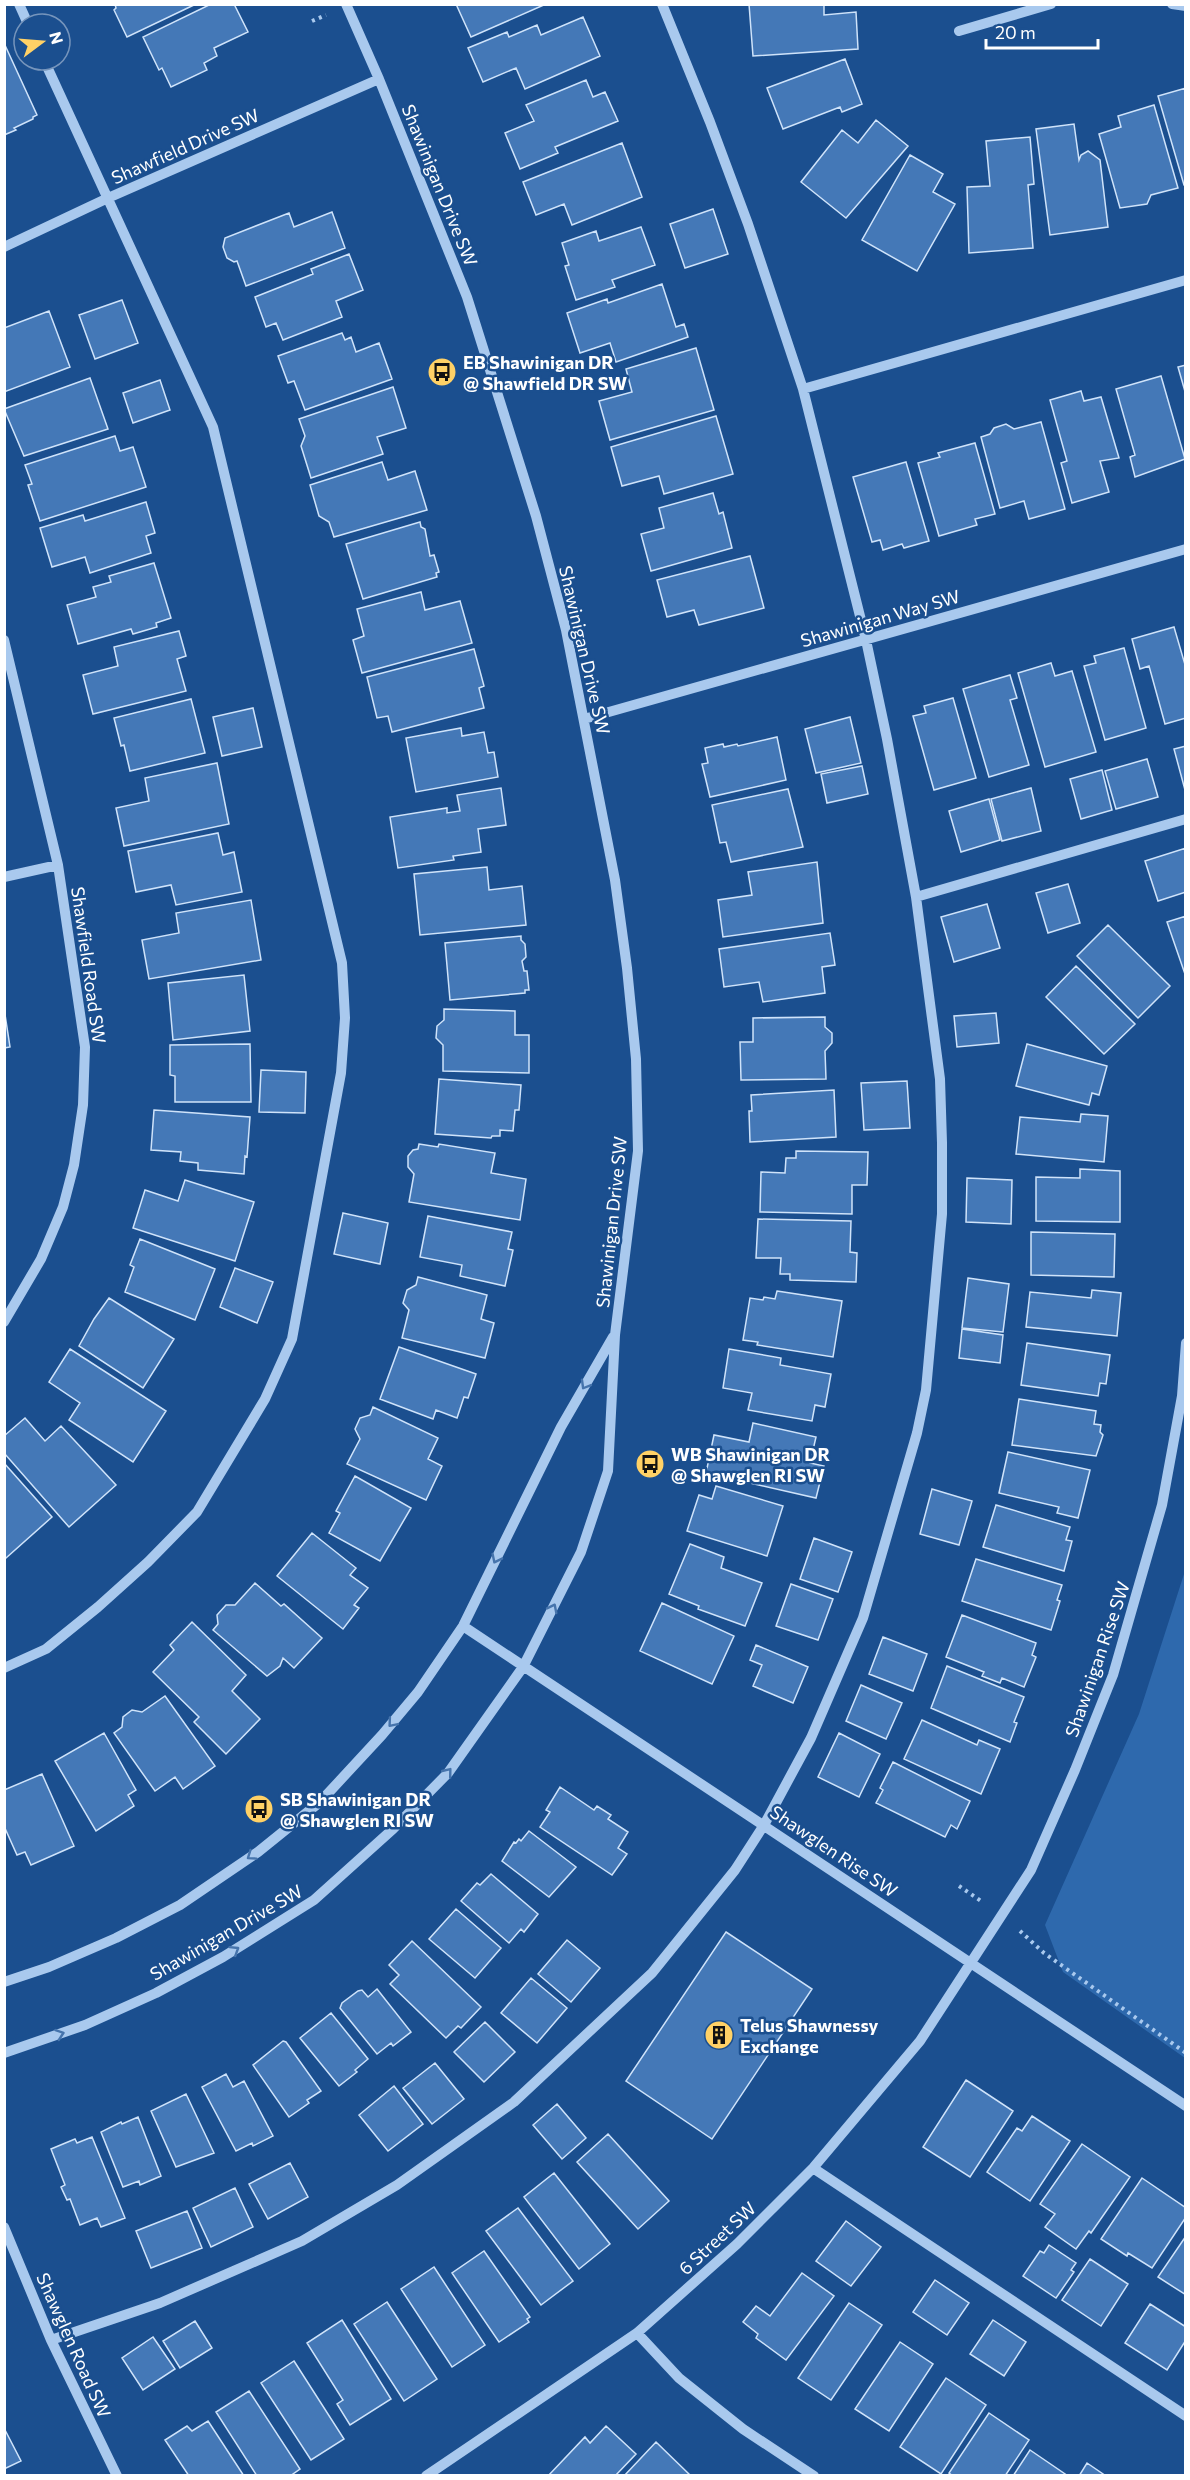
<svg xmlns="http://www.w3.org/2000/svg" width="1190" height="2480" font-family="Commissioner,sans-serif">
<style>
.green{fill:#2e69ad}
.building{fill:#4478b7;stroke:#cfe3fa;stroke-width:1.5}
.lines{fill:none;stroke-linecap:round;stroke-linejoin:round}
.path{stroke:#a9c9ee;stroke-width:4;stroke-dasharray:3 4.5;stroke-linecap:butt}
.minor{stroke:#a9c9ee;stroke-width:10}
.oneway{stroke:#4674ac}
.labels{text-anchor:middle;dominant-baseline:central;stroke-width:5;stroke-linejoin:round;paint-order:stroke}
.street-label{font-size:18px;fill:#fff;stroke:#1b4f8f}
.poi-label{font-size:18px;font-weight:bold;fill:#fff;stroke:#1b4f8f;text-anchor:start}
</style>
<rect width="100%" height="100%" fill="#1b4f8f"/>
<path class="green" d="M1185 1571H1186L1185 2058 1063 1972 1045 1925 1139 1714Z"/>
<path class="building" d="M115 4H196L127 37 114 10 116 8Z
M211 4H234L248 32 214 48 217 56 204 63 207 70 171 87 162 68 159 70 143 37Z
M456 4H546L471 37Z
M749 4H824V15L856 12 858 49 753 56Z
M583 17 600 56 525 89 516 68 483 82 468 48 507 32 509 37 537 25 541 35Z
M4 43 37 115 33 117V119L14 128 16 130 4 135Z
M845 59 862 104 842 112 840 107 783 129 767 88Z
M586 80 593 97 605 92 618 121 555 147 558 153 520 169 505 133 534 121 526 105Z
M1186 88V185H1184L1158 96Z
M1154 105 1178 188 1151 195 1147 204 1120 208 1099 134 1121 127 1118 116Z
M876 120 908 146 846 218 801 182 842 130 858 143Z
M1074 124 1079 160 1081 155 1088 151 1100 160 1108 227 1050 235 1036 129Z
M1030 137 1034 184 1028 185 1033 248 969 253 967 187 990 186 986 141Z
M622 143 642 197 572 225 564 204 536 215 523 182Z
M910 155 943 174 933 192 955 204 917 271 862 240Z
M713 209 728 254 685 268 670 224Z
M332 212 345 248 246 286 237 261 234 262 227 258 223 247 225 238 289 213 294 227Z
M641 227 655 265 612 280 615 287 576 300 565 266 569 265 562 243 596 231 599 241Z
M349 254 363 290 336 301 342 317 283 340 276 323 266 327 255 297 313 274 311 269Z
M662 284 676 327 684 324 688 337 616 362 610 343 580 353 567 313 607 299 608 303Z
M122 300 138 343 95 359 79 315Z
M49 311 70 367 4 392V328Z
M342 333 345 340 351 337 356 352 379 343 392 379 305 410 294 381 288 383 278 356Z
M696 348 714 410 610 440 599 401 632 392 626 369Z
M1186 365V395L1178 367Z
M1161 376 1185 459 1135 477 1130 457 1135 455 1116 389Z
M90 378 108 429 24 456 4 409Z
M160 380 170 410 133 423 123 393Z
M393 387 406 428 377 437 383 454 311 478 301 446 305 436 299 419Z
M1081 391 1084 401 1101 397 1119 458 1100 461 1109 492 1072 503 1061 463 1067 461 1050 400Z
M716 416 733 474 664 494 659 476 622 486 611 447Z
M1041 422 1065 509 1029 519 1024 501 1000 508 981 437 990 434 994 428 1006 424 1014 429Z
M115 436 120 451 133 447 146 487 40 521 28 485 32 484 25 465Z
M975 443 995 514 975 519 977 525 939 536 918 463 940 457 938 453Z
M382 462 388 480 415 471 427 510 334 537 329 522 319 516 310 485Z
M906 462 929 541 904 548 902 544 883 550 880 540 872 542 853 477Z
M713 493 719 514 723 512 732 548 651 571 641 534 664 528 659 508Z
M146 502 155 533 146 536 151 553 90 573 85 557 52 567 40 528 83 515 85 521Z
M420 522 421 527 425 529 430 556 434 555 439 572 436 573 437 577 363 599 346 544Z
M750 556 764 608 699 625 694 610 667 617 657 580Z
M154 563 171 618 156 623 157 627 133 634 131 629 78 644 67 605 96 597 93 587 111 582 109 576Z
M421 592 425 610 460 601 472 643 362 673 353 640 364 636 357 609Z
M1174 627 1186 668V718L1165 724 1149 666 1140 669 1132 639Z
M179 631 186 656 177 659 186 691 93 714 83 675 118 666 114 647Z
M1124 648 1146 728 1105 740 1084 666 1096 663 1094 656Z
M474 649 484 686 479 688 484 708 392 732 388 716 377 718 367 677Z
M1051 663 1055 676 1072 671 1096 752 1045 767 1018 673Z
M1010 675 1017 698 1010 700 1029 765 989 777 963 689Z
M953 698 976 778 934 790 913 716 926 713 924 706Z
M191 699 205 753 130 771 124 745 121 746 114 718Z
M253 708 262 747 222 756 213 717Z
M850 717 861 763 816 773 805 729Z
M461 728 462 736 484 732 488 753 494 752 498 777 416 792 406 738Z
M777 737 786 780 710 797 702 764 708 763 705 748 723 744 724 747 737 744 738 746Z
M1186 746V790H1185L1174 749Z
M1147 759 1158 797 1116 809 1105 771Z
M217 763 229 824 124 846 116 808 149 801 145 778Z
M862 766 868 794 827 803 821 774Z
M1102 770 1112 810 1081 819 1070 779Z
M501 788 506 825 478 829 481 852 453 856 454 860 398 868 390 817 447 808V813L460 811 457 795Z
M1031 788 1041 831 1002 841 991 799Z
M788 789 803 847 731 862 726 842 720 843 712 805Z
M989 799 1000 840 961 852 949 811Z
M218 833 223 855 234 852 242 892 176 905 171 885 136 892 128 851Z
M1186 848V892L1158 901 1145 861Z
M817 862 823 923 723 937 718 900 752 895 748 872Z
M487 867 489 890 522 886 526 925 420 935 414 874Z
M1068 884 1080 923 1048 933 1036 893Z
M251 900 261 960 149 979 142 940 179 933 176 913Z
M987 904 1000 948 954 962 941 917Z
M1186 916V977L1167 922Z
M1108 925 1170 986 1138 1018 1077 956Z
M830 933 835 965 822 967 825 993 763 1002 759 982 724 987 719 949Z
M521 936V940L525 944 526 957 522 961 524 971H527L529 990H525V993L450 1000 445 943Z
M1076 966 1135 1024 1104 1054 1046 997Z
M244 975 250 1031 173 1040 168 983Z
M4 1008 10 1047 4 1048Z
M444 1009 515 1011V1035H529V1073L443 1071V1045L436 1038 437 1026 444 1020Z
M996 1013 999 1043 957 1047 954 1016Z
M825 1017V1027L832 1033V1043L825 1051 826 1079 741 1080 740 1042H753V1018Z
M250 1044 251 1102H175V1076L170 1075V1045Z
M1027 1044 1107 1066 1099 1095 1092 1093 1089 1105 1016 1086Z
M261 1070 306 1072 305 1113 259 1112Z
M439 1079 521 1085 519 1110H515L513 1131 500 1130V1136H492L491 1138 435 1134Z
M907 1081 910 1128 864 1130 861 1083Z
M834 1090 836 1137 750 1142 749 1111H752L751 1095Z
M154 1110 250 1117 247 1157 245 1156 244 1174 198 1170V1163L180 1161 181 1152 151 1150Z
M1081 1114 1108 1116 1104 1162 1016 1154 1020 1117 1080 1122Z
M419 1144 438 1147 439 1144 495 1153 491 1173 526 1179 520 1220 409 1202 414 1174 408 1167V1156L413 1150 418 1149Z
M796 1151 868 1152 867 1185H852V1214L760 1212 761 1172 785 1173 786 1158H796Z
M1080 1169 1120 1171V1222L1036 1221V1177L1080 1178Z
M967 1178 1012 1180 1011 1224 966 1222Z
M185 1180 254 1202 235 1261 133 1228 145 1190 178 1201Z
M343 1213 388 1223 380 1264 334 1254Z
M428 1216 512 1232 508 1249 513 1250 505 1286 460 1276 462 1265 420 1257Z
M758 1219 851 1221 850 1252 857 1253 856 1282 790 1280V1274H780L781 1258H756Z
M1031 1232 1115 1234 1114 1277 1031 1275Z
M140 1239 215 1269 195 1320 125 1292 134 1267 130 1265Z
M235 1268 273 1282 257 1323 220 1307Z
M418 1277 487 1295 481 1319 494 1323 485 1358 402 1338 409 1310 403 1303 407 1290 416 1285Z
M968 1278 1009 1284 1003 1332 962 1328Z
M1092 1290 1121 1293 1117 1336 1026 1327 1030 1292 1091 1298Z
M777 1291 842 1301 833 1357 757 1345 758 1342 743 1340 750 1298 763 1300 764 1297 775 1299Z
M109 1298 174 1339 143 1388 79 1346 94 1319Z
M962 1329 1003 1335 1000 1363 959 1358Z
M1027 1343 1110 1355 1106 1384 1100 1383 1098 1396 1021 1385Z
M399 1347 476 1374 468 1398 464 1397 457 1418 436 1410 433 1419 380 1399Z
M70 1349 166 1411 133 1462 69 1420 80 1403 49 1382Z
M729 1349 781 1358 780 1365 831 1374 825 1407 815 1405 812 1421 748 1410 752 1393 723 1388Z
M1019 1399 1096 1411 1094 1424 1101 1425 1100 1432 1103 1435 1096 1456 1012 1445Z
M373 1407 438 1438 428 1459 442 1466 426 1500 347 1464 360 1439 355 1429 360 1418 370 1415Z
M25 1418 45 1441 61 1426 116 1485 69 1527 4 1453V1436Z
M753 1423 816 1437 810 1463 824 1466 816 1498 706 1473 714 1435 749 1442Z
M1008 1452 1090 1470 1078 1518 1057 1513 1059 1507 999 1493Z
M4 1463 52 1517 6 1558 4 1556Z
M355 1476 411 1508 380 1561 329 1533 340 1513 336 1511Z
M716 1486 783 1506 767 1556 687 1531 699 1495 712 1499Z
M932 1489 972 1501 959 1545 920 1534Z
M996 1505 1070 1527 1066 1540 1072 1541 1064 1571 983 1547Z
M312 1533 356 1568 350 1575 368 1588 354 1605 359 1608 343 1629 277 1576Z
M814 1538 852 1552 838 1592 800 1579Z
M690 1544 724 1557 721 1568 762 1583 745 1626 698 1609 699 1606 669 1594Z
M976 1559 1062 1585 1057 1600 1060 1601 1051 1630 962 1601Z
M255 1583 281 1606 284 1604 322 1638 294 1668 283 1658 280 1666 267 1676 213 1630 218 1624 217 1615 226 1605H235Z
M791 1584 833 1599 818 1640 776 1626Z
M662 1603 734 1636 712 1684 640 1651Z
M962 1615 1036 1643 1032 1655 1036 1657 1024 1687 1002 1678 1000 1683 982 1676 984 1672 946 1657Z
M192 1622 246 1675 232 1691 260 1719 226 1754 194 1722 199 1717 153 1672 174 1650 170 1645Z
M883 1637 927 1654 913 1691 869 1674Z
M756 1645 808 1667 793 1703 753 1686 762 1665 750 1660Z
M947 1666 1024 1697 1014 1722 1017 1723 1010 1742 931 1708Z
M861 1685 902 1703 886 1739 846 1721Z
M165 1696 215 1766 183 1789 175 1777 155 1791 114 1733 122 1727 123 1717 132 1710 142 1712Z
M922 1720 977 1745 979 1740 1000 1749 981 1794 904 1759Z
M104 1733 136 1790 128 1795 134 1806 96 1831 55 1761Z
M839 1733 880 1754 859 1797 818 1777Z
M893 1762 970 1801 957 1829 951 1825 945 1837 876 1803 883 1790 880 1788Z
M42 1774 74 1846 31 1865 25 1852 17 1855 4 1826V1790Z
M560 1787 594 1810 597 1806 611 1815 608 1819 628 1832 618 1848 627 1854 612 1875 540 1827 550 1812 546 1810Z
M529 1831 576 1867 549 1897 502 1861 514 1842 516 1843 519 1839 521 1841Z
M491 1874 538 1914 524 1932 521 1929 509 1943 461 1901 477 1883 480 1885Z
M456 1909 501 1948 475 1978 429 1939Z
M726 1932 812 1989 712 2139 626 2081Z
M567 1940 600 1968 571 2002 538 1974Z
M412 1941 481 2007 461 2028 458 2026 446 2038 390 1984 399 1975 389 1965Z
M531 1978 567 2008 537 2043 501 2013Z
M377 1989 411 2032 393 2046 391 2043 377 2054 340 2008 342 2003 358 1991 362 1990 368 1997Z
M331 2013 368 2059 355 2070 357 2072 339 2086 300 2038Z
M485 2022 515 2052 484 2082 454 2052Z
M283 2041 286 2042 321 2091 307 2100 309 2103 289 2117 253 2065Z
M435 2063 464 2099 432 2124 403 2088Z
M226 2074 233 2087 244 2081 273 2136 253 2146 252 2143 236 2151 202 2087Z
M966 2080 1013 2111 970 2177 923 2147Z
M394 2086 423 2124 388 2151 359 2115Z
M186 2094 214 2153 176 2167 151 2111Z
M557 2104 586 2138 562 2159 533 2125Z
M1032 2116 1070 2141 1030 2201 987 2172 1017 2128 1022 2131Z
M138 2117 161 2176 140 2185 139 2181 123 2187 101 2132 121 2122 122 2124Z
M608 2134 669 2201 638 2229 577 2162Z
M92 2137 125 2218 101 2227 97 2218 80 2225 70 2199 67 2200 61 2187 65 2185 51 2149 75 2139 77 2143Z
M1082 2144 1130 2177 1091 2233 1089 2231 1076 2249 1045 2227 1055 2214 1040 2204Z
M290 2163 308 2197 268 2219 249 2184Z
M554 2173 610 2244 579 2269 524 2197Z
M1142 2178 1186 2208V2217L1152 2268 1128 2253 1127 2256 1101 2239Z
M235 2188 253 2227 211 2247 193 2208Z
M518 2208 573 2281 541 2305 486 2231Z
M187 2211 202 2248 151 2268 136 2231Z
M846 2221 881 2247 851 2286 816 2261Z
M1186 2236V2295L1158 2277Z
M1049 2245 1076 2263 1071 2270 1074 2272 1056 2298 1023 2276 1040 2251 1044 2253Z
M484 2251 530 2317 527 2319 529 2322 499 2342 452 2273Z
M1090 2259 1128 2284 1101 2326 1062 2300Z
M434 2267 485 2345 452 2367 401 2289Z
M802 2273 834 2296 786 2360 756 2338 758 2334 743 2322 756 2306 770 2316Z
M935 2280 969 2303 947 2335 913 2312Z
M387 2302 437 2379 404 2401 354 2324Z
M849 2303 882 2325 831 2400 798 2378Z
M1150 2304 1186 2327V2340L1167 2370 1125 2343Z
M342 2320 391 2399 350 2425 337 2404 343 2400 307 2343Z
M993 2320 1026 2342 1004 2376 970 2354Z
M195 2321 212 2348 180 2368 163 2341Z
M153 2337 175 2369 143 2390 122 2358Z
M900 2342 933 2364 889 2431 855 2409Z
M294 2361 344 2439 311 2460 261 2383Z
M946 2378 986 2405 941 2474 900 2447Z
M249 2391 300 2469 290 2476H257L216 2412Z
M989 2413 1029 2440 1005 2476H953L949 2473Z
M208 2421 244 2476H189L165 2440 187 2426 192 2431Z
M606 2426 636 2454 615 2476H548L585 2437 590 2443Z
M4 2428 21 2461 4 2469Z
M656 2442 691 2476H624Z
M1030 2450 1068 2476H1013Z
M1087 2463 1106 2476H1079Z"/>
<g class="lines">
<path class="path" d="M312 21 326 15
M959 1886 981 1901
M1020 1931 1044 1953 1186 2053"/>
<path class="minor" d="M19 4 28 24
M1172 4 1186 6
M959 31 1051 4
M4 247 108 198 379 79
M803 389 1186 280
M4 640 58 865 85 1047 83 1105 74 1165 63 1207 41 1259 4 1322
M584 719 1186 549
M4 877 58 865
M916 897 1186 819
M463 1626 1186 2106
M4 1668 46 1649 98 1607 148 1562 197 1512 265 1399 292 1339 341 1073 345 1018 342 963 213 427 44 60
M4 1982 49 1967 116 1938 180 1905 258 1852 320 1802 382 1735 418 1692 463 1626 561 1427 613 1337
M4 2053 85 2025 156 1993 223 1957 314 1900 393 1829 448 1773 523 1667 581 1552 608 1471 615 1335 638 1151 636 1059 627 968 615 880 566 630 536 516 467 297 379 79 346 4
M813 2168 1186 2416
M4 2227 51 2340 117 2476
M637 2333 679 2378 743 2429 814 2476
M51 2340 160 2303 302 2241 397 2185 514 2102 652 1973 735 1870 764 1825 811 1738 863 1618 917 1433 926 1390 942 1214V1143L940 1079 916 897 887 739 866 640 803 389 748 224 710 122 662 4
M426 2476 637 2333 737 2244 813 2168 920 2041 1031 1870 1075 1770 1113 1675 1162 1505 1182 1396 1186 1343"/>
</g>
<defs><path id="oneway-chevron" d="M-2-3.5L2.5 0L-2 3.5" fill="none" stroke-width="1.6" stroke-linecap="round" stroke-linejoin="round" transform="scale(1.5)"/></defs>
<g class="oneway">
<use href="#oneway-chevron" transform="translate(585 1385) rotate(120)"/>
<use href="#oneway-chevron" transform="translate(496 1559) rotate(116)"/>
<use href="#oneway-chevron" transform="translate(553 1608) rotate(-63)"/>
<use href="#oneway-chevron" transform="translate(392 1723) rotate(130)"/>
<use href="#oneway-chevron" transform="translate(448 1772) rotate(-51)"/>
<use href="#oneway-chevron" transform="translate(251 1856) rotate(145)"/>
<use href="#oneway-chevron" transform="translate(235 1950) rotate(-32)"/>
<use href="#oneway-chevron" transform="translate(60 2034) rotate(-19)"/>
</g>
<defs>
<g id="bus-disc" transform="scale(1.5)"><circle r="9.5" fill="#ffd166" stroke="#1b4f8f"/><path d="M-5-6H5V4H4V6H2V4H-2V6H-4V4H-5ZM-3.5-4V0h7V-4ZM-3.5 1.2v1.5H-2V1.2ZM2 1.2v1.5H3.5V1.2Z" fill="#111"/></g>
<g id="building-disc" transform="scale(1.5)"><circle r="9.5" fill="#ffd166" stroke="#1b4f8f"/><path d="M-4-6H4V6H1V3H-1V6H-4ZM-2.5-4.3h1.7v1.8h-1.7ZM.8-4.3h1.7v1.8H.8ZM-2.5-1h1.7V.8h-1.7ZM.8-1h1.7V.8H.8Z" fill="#111"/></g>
</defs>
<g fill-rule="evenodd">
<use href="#bus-disc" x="442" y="372"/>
<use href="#bus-disc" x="650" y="1464"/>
<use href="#bus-disc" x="259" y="1809"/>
<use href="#building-disc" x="719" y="2035"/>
</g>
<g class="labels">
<g class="street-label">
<text transform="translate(185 146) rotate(-24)">Shawfield Drive SW</text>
<text transform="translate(440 185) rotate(68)">Shawinigan Drive SW</text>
<text transform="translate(880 618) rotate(-16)">Shawinigan Way SW</text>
<text transform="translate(585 650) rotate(77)">Shawinigan Drive SW</text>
<text transform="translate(89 965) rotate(82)">Shawfield Road SW</text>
<text transform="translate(611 1222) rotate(-84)">Shawinigan Drive SW</text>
<text transform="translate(1097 1659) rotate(-71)">Shawinigan Rise SW</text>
<text transform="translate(834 1851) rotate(34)">Shawglen Rise SW</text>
<text transform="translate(226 1932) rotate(-30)">Shawinigan Drive SW</text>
<text transform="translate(717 2238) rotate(-43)">6 Street SW</text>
<text transform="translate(74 2345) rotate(66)">Shawglen Road SW</text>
</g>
<g class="poi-label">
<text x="463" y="362">EB Shawinigan DR<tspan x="463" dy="21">@ Shawfield DR SW</tspan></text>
<text x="671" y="1454">WB Shawinigan DR<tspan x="671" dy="21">@ Shawglen RI SW</tspan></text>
<text x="280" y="1799">SB Shawinigan DR<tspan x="280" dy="21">@ Shawglen RI SW</tspan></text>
<text x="740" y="2025">Telus Shawnessy<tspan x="740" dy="21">Exchange</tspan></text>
</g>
</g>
<rect width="1190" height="2480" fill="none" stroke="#ffffff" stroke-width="12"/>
<g transform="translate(42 42) rotate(74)"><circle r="28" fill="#1b4f8f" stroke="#7695bc" stroke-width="1.5"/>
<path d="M0-4.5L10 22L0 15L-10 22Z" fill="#ffd166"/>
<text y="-9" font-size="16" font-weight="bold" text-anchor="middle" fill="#ffffff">N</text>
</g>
<path d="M986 39v9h112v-9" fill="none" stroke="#ffffff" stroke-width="3"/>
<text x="995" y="39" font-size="18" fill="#ffffff" stroke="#1b4f8f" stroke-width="4.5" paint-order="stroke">20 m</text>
</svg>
